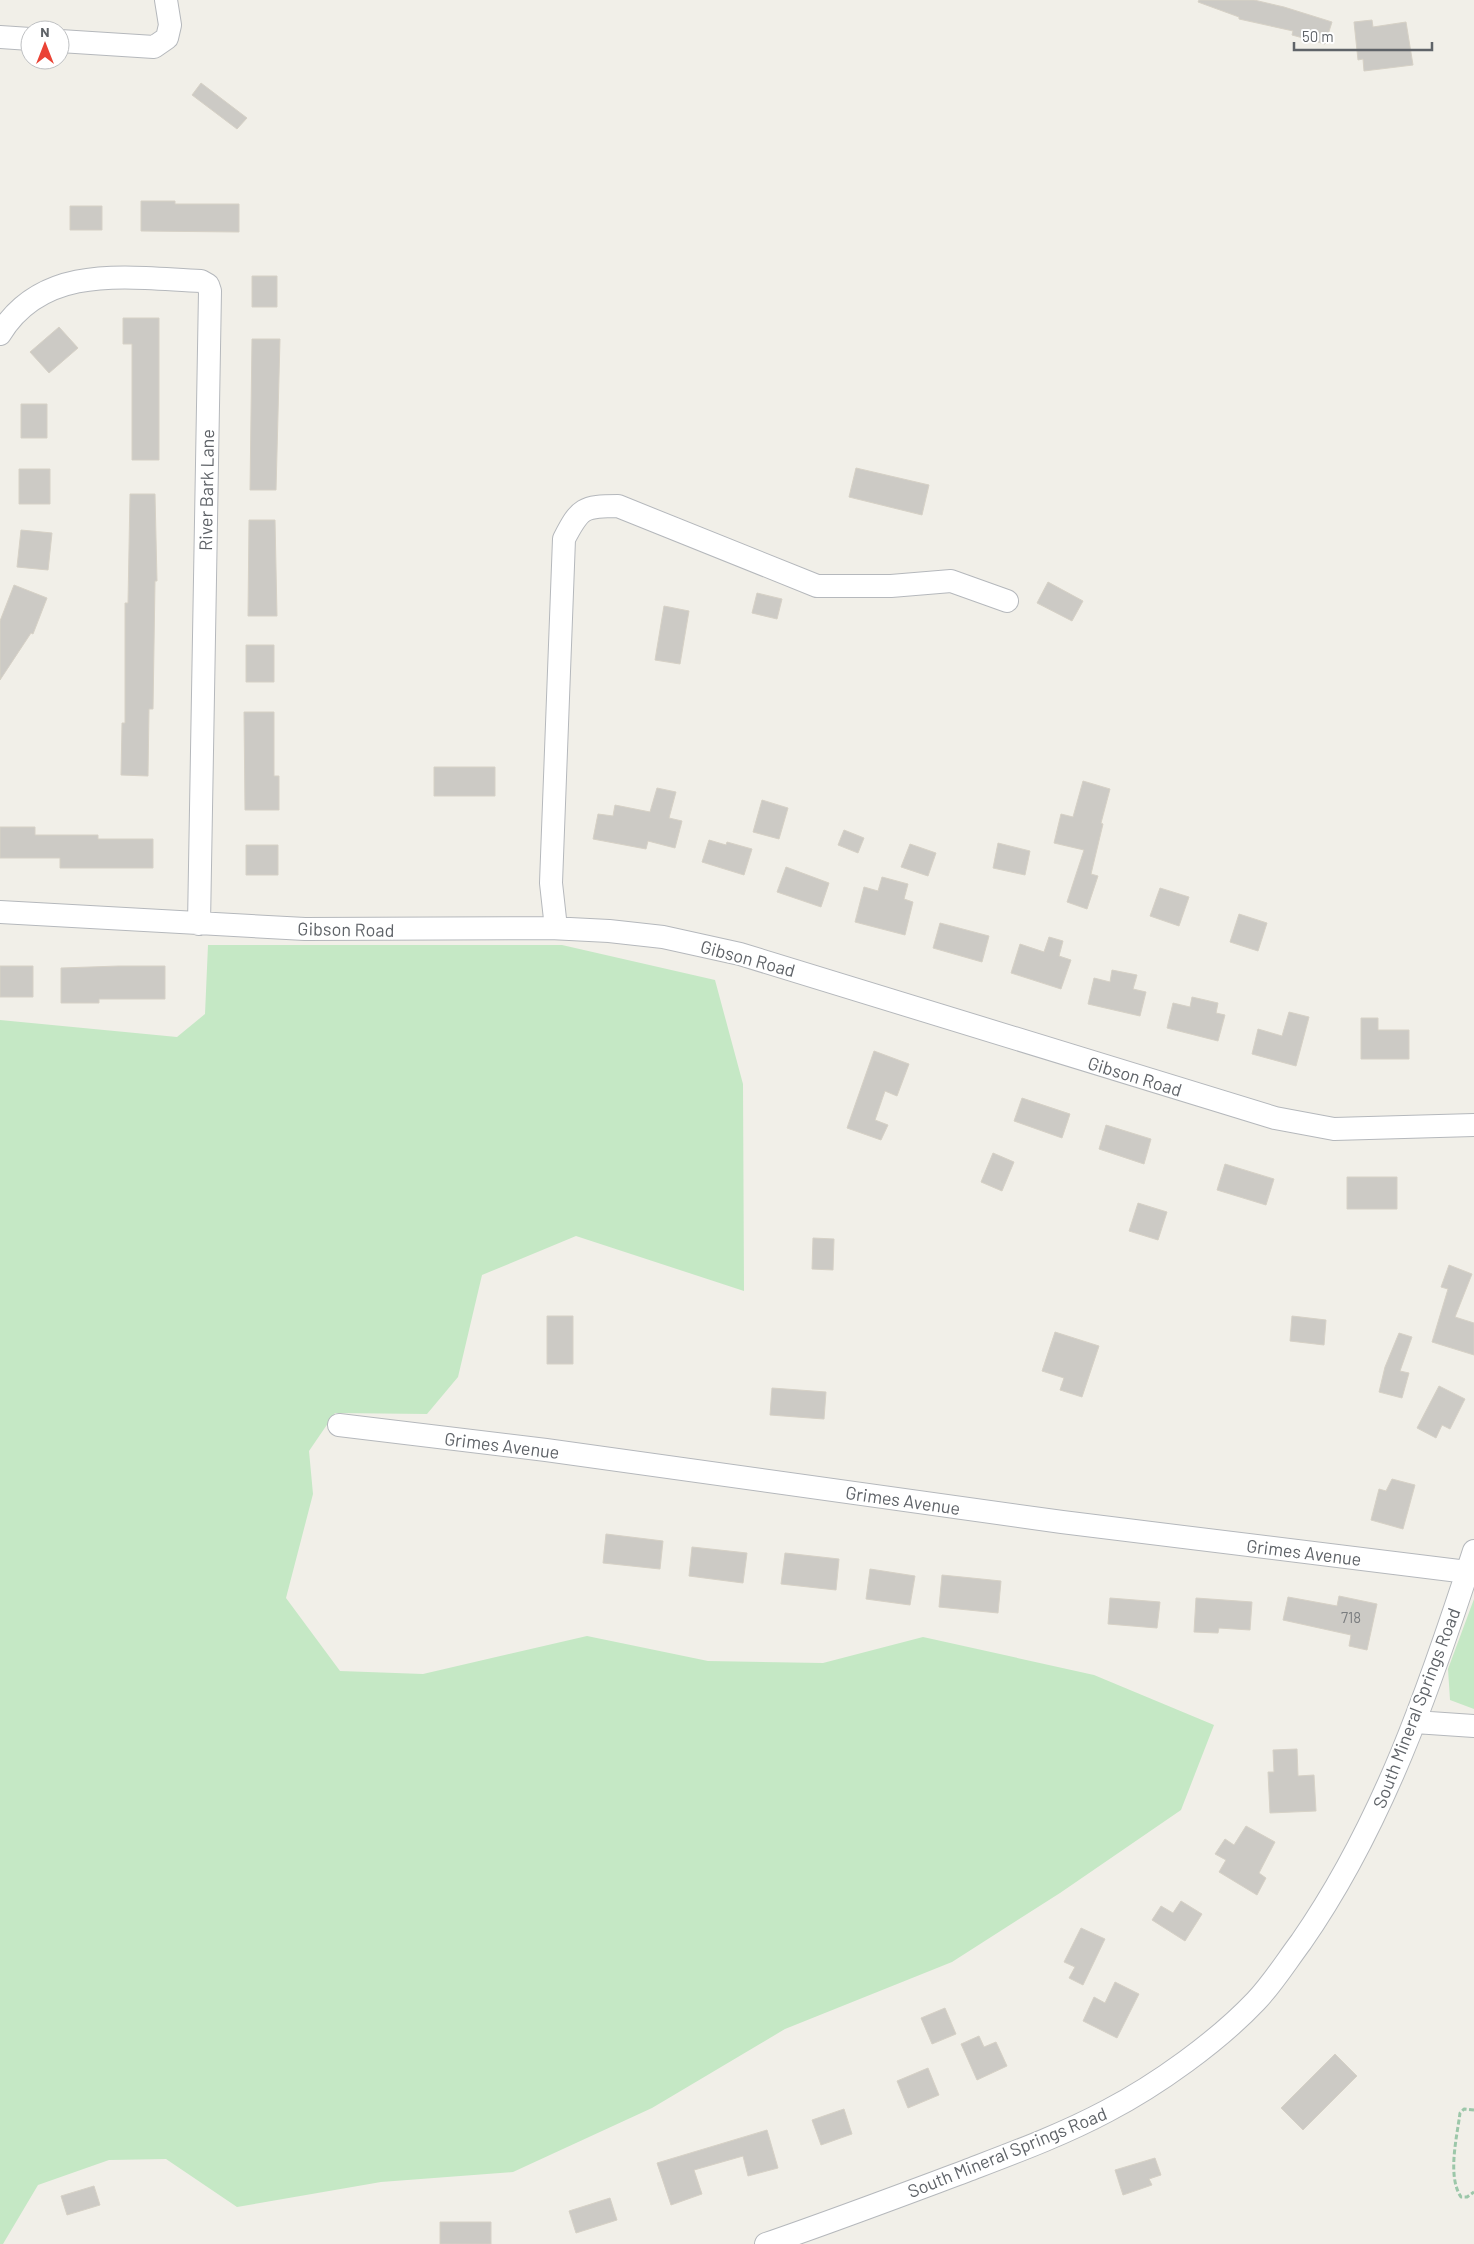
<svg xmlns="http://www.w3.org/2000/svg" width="1474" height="2244" font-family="Barlow,sans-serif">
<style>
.green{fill:#c5e8c5}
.building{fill:#cccac5;stroke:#d6d1c6}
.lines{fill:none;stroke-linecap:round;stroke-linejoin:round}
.minor-casing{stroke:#b5b8bc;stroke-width:24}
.path{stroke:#9cc7a9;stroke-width:3;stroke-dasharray:5 2.5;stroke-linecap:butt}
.minor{stroke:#fff;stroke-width:22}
.labels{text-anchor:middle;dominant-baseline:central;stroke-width:4.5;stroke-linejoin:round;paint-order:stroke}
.number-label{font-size:15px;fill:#7a7d7f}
.street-label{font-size:18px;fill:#5f6368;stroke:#fff}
</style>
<rect width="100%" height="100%" fill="#f1efe8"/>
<path class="green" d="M208 945H562L715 980 743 1084 744 1291 576 1236 482 1275 458 1377 427 1414 335 1413 309 1451 313 1494 286 1598 340 1671 423 1674 587 1636 708 1661 823 1663 923 1637 1094 1675 1214 1725 1181 1810 1060 1893 952 1962 785 2029 652 2108 513 2172 381 2182 237 2207 166 2159 109 2160 38 2185 3 2244H0V1020L177 1037 205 1014Z
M1474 1599V1709L1450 1700 1448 1669Z"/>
<path class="building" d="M1199 0H1254L1284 7 1332 22 1325 44 1292 35 1293 31 1239 19V17L1198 2Z
M1372 20 1373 27 1406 22 1413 65 1364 71 1363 59 1358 60 1354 22Z
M201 83 247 118 237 129 192 95Z
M141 201H175V204H239V232L141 231Z
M70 206H102V230H70Z
M252 276H277V307H252Z
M123 318H159V460H132V344H123Z
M59 327 78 348 49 373 30 352Z
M252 339H280L276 490H250Z
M21 404H47V438H21Z
M856 468 929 485 922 515 849 497Z
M19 469H50V504H19Z
M130 494H155L157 581H155L153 709H149L148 776 121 775 122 723H125V603H128Z
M249 520H275L277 616H248Z
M21 530 52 533 48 570 17 567Z
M1048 582 1083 601 1072 621 1037 603Z
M14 585 47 598 33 634 31 633 0 680V621Z
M757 593 782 599 777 619 752 613Z
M664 606 689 611 680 664 655 660Z
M246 645H274V682H246Z
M244 712H274V776H279V810H245Z
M434 767H495V796H434Z
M1083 781 1110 789 1101 823 1103 824 1091 874 1098 876 1087 909 1067 902 1084 850 1054 843 1061 814 1073 817Z
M657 788 676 792 669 818 682 821 675 848 648 841 646 849 593 839 598 814 613 816 615 805 650 812Z
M762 800 788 808 779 839 753 832Z
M0 827H35V835H98V839H153V868H60V858H0Z
M844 830 864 838 858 853 838 845Z
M709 840 726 845 727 842 752 849 744 875 702 862Z
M998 843 1030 851 1025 875 993 868Z
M910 844 936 853 928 876 901 867Z
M246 845H278V875H246Z
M786 867 829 883 821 907 777 892Z
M882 877 908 884 904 899 913 902 905 935 855 922 864 887 878 891Z
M1160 888 1189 897 1179 926 1150 916Z
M1239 914 1267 923 1258 951 1230 942Z
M940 923 989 936 982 962 933 948Z
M1049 937 1063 941 1059 956 1071 960 1061 989 1011 973 1020 944 1044 952Z
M0 966H33V997H0Z
M119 966H165V999H99V1003H61V968Z
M1112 970 1137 975 1133 989 1146 992 1140 1016 1088 1004 1094 978 1110 982Z
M1192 997 1218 1003 1216 1013 1225 1015 1218 1041 1167 1028 1173 1003 1190 1007Z
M1289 1012 1309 1017 1296 1066 1252 1054 1258 1029 1282 1036Z
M1361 1018H1378V1030H1409V1059H1361Z
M874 1051 909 1064 897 1096 885 1091 875 1120 888 1125 881 1140 847 1128Z
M1022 1098 1070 1114 1062 1138 1014 1121Z
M1106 1125 1151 1139 1144 1164 1099 1149Z
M993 1153 1014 1162 1002 1191 981 1182Z
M1225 1164 1274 1179 1266 1205 1217 1190Z
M1347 1177H1397V1209H1347Z
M1138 1203 1167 1212 1158 1240 1129 1231Z
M813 1238 834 1239 833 1270 812 1269Z
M1449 1265 1472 1274 1455 1317 1474 1323V1355L1432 1342 1448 1289 1441 1287Z
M547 1316H573V1364H547Z
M1292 1316 1326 1320 1324 1345 1290 1341Z
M1055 1332 1099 1346 1082 1397 1060 1390 1064 1378 1042 1371Z
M1399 1333 1412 1337 1400 1371 1409 1373 1402 1398 1379 1392 1385 1367Z
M1439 1386 1465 1399 1450 1429 1442 1425 1436 1438 1417 1428Z
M772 1388 826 1392 824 1419 770 1415Z
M1392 1479 1415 1485 1403 1529 1371 1520 1379 1489 1386 1491Z
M606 1534 663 1541 660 1569 603 1563Z
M692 1547 747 1553 743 1583 689 1576Z
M785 1553 839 1559 836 1590 781 1584Z
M870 1569 915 1576 910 1605 866 1599Z
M942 1575 1001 1581 998 1613 939 1607Z
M1339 1596 1377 1604 1367 1650 1349 1646 1351 1635 1283 1620 1288 1597 1337 1606Z
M1110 1598 1160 1602 1157 1628 1108 1624Z
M1196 1598 1252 1602 1250 1630 1219 1628 1218 1633 1194 1632Z
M1297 1749 1298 1776 1314 1775 1316 1811 1270 1813 1268 1772H1274L1273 1750Z
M1246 1826 1275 1842 1259 1873 1266 1878 1257 1895 1219 1872 1226 1860 1215 1854 1225 1839 1234 1845Z
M1181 1901 1202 1914 1185 1941 1152 1920 1161 1906 1173 1913Z
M1081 1928 1105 1939 1083 1985 1069 1978 1075 1967 1064 1962Z
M1115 1982 1139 1994 1117 2038 1083 2021 1094 1997 1105 2003Z
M945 2008 956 2034 932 2044 921 2018Z
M979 2036 984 2047 996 2042 1007 2066 977 2080 961 2044Z
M1335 2054 1357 2076 1303 2130 1281 2108Z
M928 2068 939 2095 908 2108 897 2081Z
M844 2109 852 2134 821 2145 812 2120Z
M767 2130 778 2168 748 2176 743 2156 694 2170 702 2194 671 2205 657 2163Z
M1155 2158 1161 2175 1149 2179 1152 2185 1123 2195 1115 2170Z
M94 2186 100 2205 67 2215 61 2196Z
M610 2198 617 2220 576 2233 569 2211Z
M440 2222H491V2244H440Z"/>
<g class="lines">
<g class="minor-casing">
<path id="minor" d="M0 37 30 39
M60 41 154 47 167 38 170 25 166 0
M0 334C44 262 130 278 201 281L208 285 210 291 199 924
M0 912 305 929 550 928 609 931 663 937 740 954 1275 1118 1334 1129 1474 1125
M556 928 551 883 564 539C580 508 583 506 618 506L817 586H891L951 581 1007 601
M339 1425 546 1450 1062 1522 1467 1572
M1415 1722 1474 1726
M766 2244C833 2221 899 2196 966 2171 1013 2153 1062 2135 1107 2111 1157 2085 1217 2042 1256 2001 1273 1983 1286 1962 1301 1942 1383 1824 1430 1687 1474 1551"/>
</g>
<path class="path" d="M1474 2110 1464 2109 1460 2113C1457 2137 1447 2176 1461 2197H1467L1474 2192"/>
<use href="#minor" class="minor"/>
</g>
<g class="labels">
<g class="number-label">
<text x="1351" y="1617">718</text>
</g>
<g class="street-label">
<text transform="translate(206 490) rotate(-89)">River Bark Lane</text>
<text transform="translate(346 929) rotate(1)">Gibson Road</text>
<text transform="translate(748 958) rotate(15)">Gibson Road</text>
<text transform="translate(1135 1076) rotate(17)">Gibson Road</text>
<text transform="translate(502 1445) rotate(7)">Grimes Avenue</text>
<text transform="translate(903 1500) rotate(8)">Grimes Avenue</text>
<text transform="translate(1304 1552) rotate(7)">Grimes Avenue</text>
<text transform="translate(1416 1708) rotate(-69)">South Mineral Springs Road</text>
<text transform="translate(1007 2152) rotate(-22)">South Mineral Springs Road</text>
</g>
</g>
<g transform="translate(45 45)"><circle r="24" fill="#ffffff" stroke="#bfc1c3"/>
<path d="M0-4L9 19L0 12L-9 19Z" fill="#ea4335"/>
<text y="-8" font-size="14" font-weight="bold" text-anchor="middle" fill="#5f6368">N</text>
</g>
<path d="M1294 42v8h138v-8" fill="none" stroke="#5f6368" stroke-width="2.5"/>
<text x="1302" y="42" font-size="15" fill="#5f6368" stroke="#ffffff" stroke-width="4" paint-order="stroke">50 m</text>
</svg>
